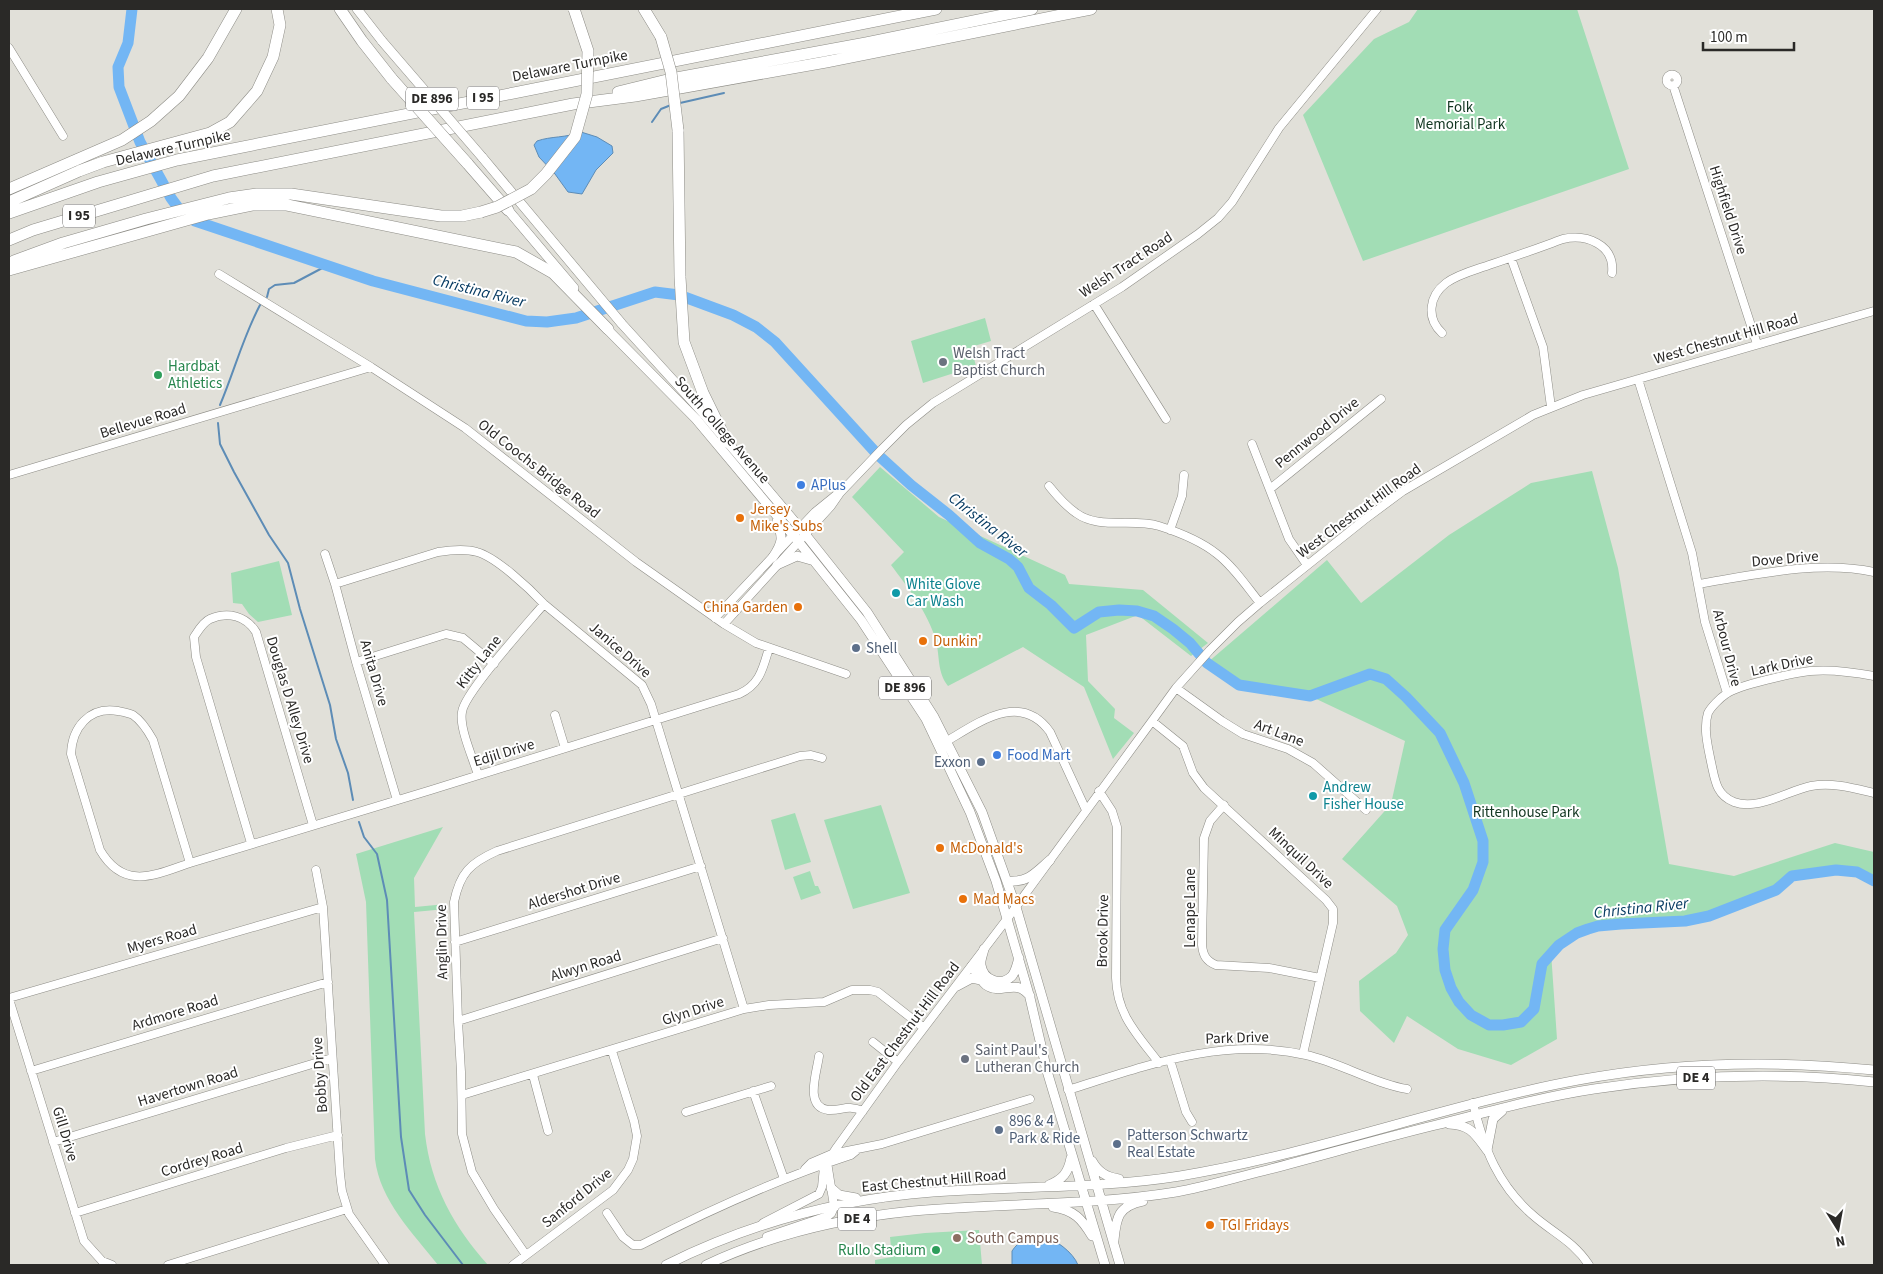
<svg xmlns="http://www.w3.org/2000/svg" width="1883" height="1274" font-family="'Source Sans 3',sans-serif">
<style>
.green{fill:#a2ddb5}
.water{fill:#73b6f4;stroke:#5d8cb6}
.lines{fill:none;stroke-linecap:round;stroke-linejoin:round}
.stream{stroke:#5d8cb6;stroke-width:2}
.river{stroke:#73b6f4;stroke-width:11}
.minor-casing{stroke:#8d8c86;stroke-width:9}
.major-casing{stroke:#8d8c86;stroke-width:10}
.highway-casing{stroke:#8d8c86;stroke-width:12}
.minor{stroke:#fff;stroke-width:8}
.major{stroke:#fff;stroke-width:9}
.highway{stroke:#fff;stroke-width:11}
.major-bridge-casing{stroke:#8d8c86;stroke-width:10;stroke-linecap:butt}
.highway-bridge-casing{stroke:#8d8c86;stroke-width:12;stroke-linecap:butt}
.major-bridge{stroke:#fff;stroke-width:9}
.highway-bridge{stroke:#fff;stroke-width:11}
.worship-dot{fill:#6b7280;stroke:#fff;stroke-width:2}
.leisure-dot{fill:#2e9e5b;stroke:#fff;stroke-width:2}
.shop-dot{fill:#3f7fe0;stroke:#fff;stroke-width:2}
.food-dot{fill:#e8710a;stroke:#fff;stroke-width:2}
.culture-dot{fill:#0f9aa8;stroke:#fff;stroke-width:2}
.service-dot{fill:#5c6f8a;stroke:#fff;stroke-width:2}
.education-dot{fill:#8d6e63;stroke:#fff;stroke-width:2}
.labels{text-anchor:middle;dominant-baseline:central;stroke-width:4;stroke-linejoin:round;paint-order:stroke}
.shield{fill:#fff;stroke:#6a6968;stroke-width:1}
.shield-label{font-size:14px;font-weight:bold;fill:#2a2927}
.street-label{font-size:15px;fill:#2a2927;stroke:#fff}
.park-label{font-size:15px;fill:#123621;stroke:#fff}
.worship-label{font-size:15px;fill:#5b616d;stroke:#fff;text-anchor:start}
.leisure-label{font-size:15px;fill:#27864d;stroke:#fff;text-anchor:start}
.shop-label{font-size:15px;fill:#366cbe;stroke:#fff;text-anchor:start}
.food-label{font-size:15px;fill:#c56008;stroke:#fff;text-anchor:start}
.culture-label{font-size:15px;fill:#0d838f;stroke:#fff;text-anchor:start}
.service-label{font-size:15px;fill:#4e5e75;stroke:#fff;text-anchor:start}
.education-label{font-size:15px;fill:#785e54;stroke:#fff;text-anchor:start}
.water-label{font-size:16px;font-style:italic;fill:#083c63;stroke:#fff}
</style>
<rect width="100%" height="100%" fill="#e1e0d9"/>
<path class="green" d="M1418 9H1577L1629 169 1363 261 1303 115 1374 39 1409 22Z
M985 318 991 341 971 347 976 366 923 383 911 341Z
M880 467 939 517 1065 575 1069 584 1143 590 1208 643 1191 656 1138 615 1086 635 1088 681 1115 709 1114 718 1134 733 1113 759 1084 687 1023 647 948 686C937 672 940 657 936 641 928 612 908 588 891 565L904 552 852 497Z
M1592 471 1618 568 1669 864 1734 876 1835 843 1874 852V881L1857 872 1836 870 1792 876 1776 890 1709 916 1685 921 1598 926 1577 933 1551 952 1557 1039 1511 1065 1458 1049 1407 1016 1394 1043 1360 1011 1359 981 1396 953 1408 935 1397 906 1342 859 1391 804 1405 741 1310 696 1239 685 1207 663 1327 560 1361 603 1449 535 1531 483Z
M279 561 292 615 258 622 249 614 242 604 233 603 231 573Z
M881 805 910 893 853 909 824 820Z
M795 813 811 862 785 870 771 820Z
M443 827 414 878 415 907 446 904V909L414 912 425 1134C431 1186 454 1227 488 1265H438C413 1233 380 1201 375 1159L366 902 356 854Z
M810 871 815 886H818L821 893 801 900 793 877Z
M979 1230 982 1265H875V1260L892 1257 890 1237 925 1233Z"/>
<path class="water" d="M581 132 597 137 612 146 613 153 596 170 582 194 568 192 555 174 539 157 534 145 537 141C551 136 566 138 581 132Z
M1042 1236C1055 1239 1073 1252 1078 1265H1012V1251C1019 1240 1029 1237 1042 1236Z"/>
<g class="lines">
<path class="stream" d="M680 103 724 93
M652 122 661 109 671 105
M267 297 269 289 275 285 294 283 328 265
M220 405C234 372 243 337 260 305
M218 423 220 444 234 472 269 535 288 563 300 609 330 705 336 739 348 773 353 800
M359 822 364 837 377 854 387 900 401 1137 409 1190 425 1215 463 1265"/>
<path class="river" d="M132 9 128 43 118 67 119 87 140 142 171 198 179 209 195 221 373 281 526 321 547 322 576 318 655 292 679 295 733 315 756 327 775 342 877 454 911 485 949 515 980 543 1009 559 1018 567 1029 588 1051 605 1074 628 1099 612 1119 610 1137 611 1154 616 1173 629 1190 643 1207 663 1239 685 1310 696 1370 674 1386 679 1406 697 1440 733 1464 783 1483 841V862L1473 890 1445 930 1443 949 1445 970 1451 988 1459 1002 1471 1015 1489 1025H1503L1521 1022 1534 1009 1542 964 1559 945 1577 933 1588 929 1598 926 1621 924 1685 921 1709 916 1776 890 1792 876 1836 870 1857 872 1874 881"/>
<g class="minor-casing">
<path id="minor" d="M9 48 63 136
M1666.5 80a5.5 5.5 0 1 1 11 0a5.5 5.5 0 1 1-11 0Z
M1673 85 1757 344
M1511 258 1543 347 1551 407
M219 274 371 367 465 428 636 562 724 624 756 643 846 674
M1094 304 1166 419
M1442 333C1426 318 1429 296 1446 283 1458 274 1475 270 1489 265 1514 257 1538 248 1563 239 1586 234 1615 244 1612 273
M1638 379 1692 553 1705 622 1727 693
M1252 444 1289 539 1307 565
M9 475 371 367
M1049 486C1057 496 1066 506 1076 513 1099 530 1132 518 1159 526 1178 532 1202 542 1217 554 1234 567 1247 587 1260 603
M1270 489 1381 399
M1170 530 1182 496 1184 475
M325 554 335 584 356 662 397 800
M335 584 438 552C450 550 464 548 477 552 496 557 530 589 544 604L642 685 651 704 744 1009
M1698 584C1753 575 1818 560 1874 572
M715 618 815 512 836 495
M724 624 831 506 840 493 882 449 906 425 933 403 1122 287 1198 234 1218 218 1232 202 1279 128 1377 9
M356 662 446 634 463 638 494 664
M1874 676C1853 672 1831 669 1810 671 1794 673 1738 685 1726 694 1720 698 1711 707 1708 713 1703 728 1708 747 1711 762 1715 780 1716 795 1734 802 1758 811 1787 791 1811 786 1832 782 1853 788 1874 793
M1176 688 1222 721 1243 734 1288 749 1313 763 1366 810
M555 715 565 748
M1152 721 1183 746 1193 773 1204 788 1326 900 1333 909V923L1303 1054
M947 741C979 722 1021 691 1050 732L1086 810
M478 775C473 758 459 728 462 712 464 693 528 623 544 604
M1099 791 1112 811 1117 827 1116 978C1117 1015 1137 1034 1159 1063
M1224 805 1210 821 1204 838 1202 945C1203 955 1206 961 1216 965L1269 968 1320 978
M251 843 196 657 194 637C198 631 203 622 210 619 228 611 246 616 256 632L313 825
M190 863C155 875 124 891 100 850L71 754C72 728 89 706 118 711 123 712 129 713 133 715 142 721 148 731 153 740L190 863 431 790 739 694C760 685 763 668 769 648
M316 870 323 907 340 1174 342 1191 349 1214 385 1265
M455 942 701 866
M9 998 323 907
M9 999 84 1241 102 1261 112 1265
M458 1021 723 938
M873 1042 898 1062
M819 1056C817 1072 804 1107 828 1110 843 1111 846 1104 863 1111
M1170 1060 1186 1112 1192 1122
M31 1071 328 982
M533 1075 548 1131
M1068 1090C1145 1066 1224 1036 1306 1055 1341 1063 1372 1083 1407 1089
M753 1091 784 1179
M462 1095 744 1009 769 1005 824 1002 852 990H870L878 992 924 1028
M1473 1103C1484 1149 1498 1186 1535 1217 1555 1234 1574 1242 1589 1265
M686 1112 771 1086
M53 1142 332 1058
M827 1162 834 1206
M805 1169 811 1163 832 1154 882 1144 1030 1099
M75 1213 286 1148 338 1135
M607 1213 623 1237 633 1245H641C709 1210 778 1179 851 1155L857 1150
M763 1223 819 1194 822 1187 824 1167 837 1147 898 1062 1007 919 1152 721 1176 688 1210 650 1238 622 1260 603 1364 520 1403 491 1533 415 1583 395 1874 311
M526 1255 494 1209 472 1172 462 1134 461 1072 458 1021 454 902C460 873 470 863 497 851L800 756 811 755 822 758
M168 1265 347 1209
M513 1265 613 1190 628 1170 633 1159 637 1136 634 1121 612 1051"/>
</g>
<g class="major-casing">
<path id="major" d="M357 9 382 41
M482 157 622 324 703 413 805 534 867 612 934 717 982 812 1016 907 1120 1265
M508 210 574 288
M604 326 696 419 798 541 861 620 926 719 970 812 996 881 1030 998 1047 1071 1105 1265
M773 557C783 542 783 538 777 521
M777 565 797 556 811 560
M1007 881C1028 883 1035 873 1050 860
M984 949C983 954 980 961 981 965 983 980 1001 987 1012 976 1016 971 1017 964 1019 958
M972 966C976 972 980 980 986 985 1002 996 1015 977 1030 996
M957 986 972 978 981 980
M1449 1124C1471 1125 1475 1134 1487 1150
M1487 1150 1493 1119 1502 1111
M1092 1161C1098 1172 1106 1177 1119 1179
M1049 1185C1063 1179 1068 1173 1071 1158
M831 1188 839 1195 856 1198
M1053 1207C1074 1210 1082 1219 1092 1236
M767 1237 826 1217 831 1213 834 1206
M1114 1240C1116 1218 1118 1206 1143 1201
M666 1265C750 1223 839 1199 933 1192 1015 1186 1099 1189 1180 1176 1315 1154 1444 1105 1578 1080 1675 1062 1776 1060 1874 1070
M706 1265C770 1235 842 1218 913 1211 1001 1203 1089 1206 1176 1192 1205 1187 1234 1178 1263 1171 1321 1156 1378 1139 1436 1125 1488 1112 1541 1097 1594 1089 1687 1075 1781 1072 1874 1082"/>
</g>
<g class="highway-casing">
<path id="highway" d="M340 9 362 41 392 79
M644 9 661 37
M618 92 671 79 866 43 1032 9
M678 130 680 277 684 342 703 393 727 442
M467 163 508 210
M9 189 122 140 151 121 179 96 208 58 236 9
M9 202 79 171 103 162 210 133 230 122 257 91 273 57 280 25 277 9
M9 213 98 182 177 160 936 9
M9 240 33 230 213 176 573 104 635 96 826 62 1091 9
M14 261 63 243 146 219 229 198 257 194H291L441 216H462L481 212
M9 270 208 214 252 205H287L516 252 553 273 608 329"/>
</g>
<use href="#minor" class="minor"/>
<use href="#major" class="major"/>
<use href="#highway" class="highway"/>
<g class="major-bridge-casing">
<path id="major-bridge" d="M382 41 482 157"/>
</g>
<g class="highway-bridge-casing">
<path id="highway-bridge" d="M661 37 671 72 678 130
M392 79 467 163
M481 212 497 207 531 189 546 174 575 137 587 94 588 51 574 9"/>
</g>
<use href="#major-bridge" class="major-bridge"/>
<use href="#highway-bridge" class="highway-bridge"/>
</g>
<g class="worship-dot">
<circle cx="943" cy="362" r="5"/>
<circle cx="965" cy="1059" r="5"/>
</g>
<g class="leisure-dot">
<circle cx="158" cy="375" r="5"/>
<circle cx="936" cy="1250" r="5"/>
</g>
<g class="shop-dot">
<circle cx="801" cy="485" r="5"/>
<circle cx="997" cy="755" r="5"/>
</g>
<g class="food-dot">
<circle cx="740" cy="518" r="5"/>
<circle cx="798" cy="607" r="5"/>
<circle cx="923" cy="641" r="5"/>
<circle cx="940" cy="848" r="5"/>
<circle cx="963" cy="899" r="5"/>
<circle cx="1210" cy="1225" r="5"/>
</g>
<g class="culture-dot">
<circle cx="896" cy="593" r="5"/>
<circle cx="1313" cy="796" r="5"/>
</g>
<g class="service-dot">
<circle cx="856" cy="648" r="5"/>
<circle cx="981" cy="762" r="5"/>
<circle cx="999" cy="1130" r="5"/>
<circle cx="1117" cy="1144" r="5"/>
</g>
<circle class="education-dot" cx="957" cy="1238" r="5"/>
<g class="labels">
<g class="shield">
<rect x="467" y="86.5" width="32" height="23" rx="4"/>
<rect x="406" y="87.5" width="52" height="23" rx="4"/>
<rect x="63" y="204.5" width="32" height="23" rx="4"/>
<rect x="879" y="676.5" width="52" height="23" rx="4"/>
<rect x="1677" y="1066.5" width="38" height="23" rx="4"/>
<rect x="838" y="1207.5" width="38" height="23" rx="4"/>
</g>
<g class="shield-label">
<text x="483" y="98">I 95</text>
<text x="432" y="99">DE 896</text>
<text x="79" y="216">I 95</text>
<text x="905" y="688">DE 896</text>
<text x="1696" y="1078">DE 4</text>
<text x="857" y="1219">DE 4</text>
</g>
<g class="street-label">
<text transform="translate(570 66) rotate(-11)">Delaware Turnpike</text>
<text transform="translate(173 148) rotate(-13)">Delaware Turnpike</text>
<text transform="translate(1728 210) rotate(72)">Highfield Drive</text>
<text transform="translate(1126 265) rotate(-33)">Welsh Tract Road</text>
<text transform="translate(1726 339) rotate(-16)">West Chestnut Hill Road</text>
<text transform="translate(143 421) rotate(-17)">Bellevue Road</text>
<text transform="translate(722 430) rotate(49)">South College Avenue</text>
<text transform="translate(1317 433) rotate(-39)">Pennwood Drive</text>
<text transform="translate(539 469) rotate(38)">Old Coochs Bridge Road</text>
<text transform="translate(1359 511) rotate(-36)">West Chestnut Hill Road</text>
<text transform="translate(1785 559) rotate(-5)">Dove Drive</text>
<text transform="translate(1727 648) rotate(76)">Arbour Drive</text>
<text transform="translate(620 650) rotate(41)">Janice Drive</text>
<text transform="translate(479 662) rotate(-52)">Kitty Lane</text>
<text transform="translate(1782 665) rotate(-12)">Lark Drive</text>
<text transform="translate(374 673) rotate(74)">Anita Drive</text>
<text transform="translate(290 700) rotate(73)">Douglas D Alley Drive</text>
<text transform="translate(1279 733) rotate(21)">Art Lane</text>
<text transform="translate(504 753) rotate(-17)">Edjil Drive</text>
<text transform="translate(1301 858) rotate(43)">Minquil Drive</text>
<text transform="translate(574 891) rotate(-17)">Aldershot Drive</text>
<text transform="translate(1190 908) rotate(-90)">Lenape Lane</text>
<text transform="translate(1103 931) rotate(-89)">Brook Drive</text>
<text transform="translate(162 939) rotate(-16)">Myers Road</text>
<text transform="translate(442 942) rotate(-91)">Anglin Drive</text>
<text transform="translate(586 966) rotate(-17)">Alwyn Road</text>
<text transform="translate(693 1011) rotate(-18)">Glyn Drive</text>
<text transform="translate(175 1013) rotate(-17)">Ardmore Road</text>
<text transform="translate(905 1032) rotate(-53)">Old East Chestnut Hill Road</text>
<text transform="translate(1237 1038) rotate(-2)">Park Drive</text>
<text transform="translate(320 1075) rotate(-94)">Bobby Drive</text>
<text transform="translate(188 1087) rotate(-17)">Havertown Road</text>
<text transform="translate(65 1134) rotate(73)">Gill Drive</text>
<text transform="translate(202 1160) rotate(-17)">Cordrey Road</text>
<text transform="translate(934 1181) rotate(-5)">East Chestnut Hill Road</text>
<text transform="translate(577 1198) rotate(-39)">Sanford Drive</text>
</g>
<g class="park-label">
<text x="1460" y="107">Folk<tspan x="1460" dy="17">Memorial Park</tspan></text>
<text x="1526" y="812">Rittenhouse Park</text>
</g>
<g class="worship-label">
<text x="953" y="353">Welsh Tract<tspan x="953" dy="17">Baptist Church</tspan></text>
<text x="975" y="1050">Saint Paul's<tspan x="975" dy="17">Lutheran Church</tspan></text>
</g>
<g class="leisure-label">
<text x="168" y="366">Hardbat<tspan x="168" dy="17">Athletics</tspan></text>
<text x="926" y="1250" text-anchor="end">Rullo Stadium</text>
</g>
<g class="shop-label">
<text x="811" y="485">APlus</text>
<text x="1007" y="755">Food Mart</text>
</g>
<g class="food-label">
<text x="750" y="509">Jersey<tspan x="750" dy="17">Mike's Subs</tspan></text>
<text x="788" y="607" text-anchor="end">China Garden</text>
<text x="933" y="641">Dunkin'</text>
<text x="950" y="848">McDonald's</text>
<text x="973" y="899">Mad Macs</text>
<text x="1220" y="1225">TGI Fridays</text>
</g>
<g class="culture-label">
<text x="906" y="584">White Glove<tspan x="906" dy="17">Car Wash</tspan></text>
<text x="1323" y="787">Andrew<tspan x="1323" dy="17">Fisher House</tspan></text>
</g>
<g class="service-label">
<text x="866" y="648">Shell</text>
<text x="971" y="762" text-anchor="end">Exxon</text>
<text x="1009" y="1121">896 &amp; 4<tspan x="1009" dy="17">Park &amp; Ride</tspan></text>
<text x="1127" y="1135">Patterson Schwartz<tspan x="1127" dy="17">Real Estate</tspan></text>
</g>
<g class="education-label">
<text x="967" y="1238">South Campus</text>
</g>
<g class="water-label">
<text transform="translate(479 291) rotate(14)">Christina River</text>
<text transform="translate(988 525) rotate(38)">Christina River</text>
<text transform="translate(1641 908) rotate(-6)">Christina River</text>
</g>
</g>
<rect width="1883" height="1274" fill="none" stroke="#2a2927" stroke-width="20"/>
<g transform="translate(1838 1229) rotate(169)" stroke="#ffffff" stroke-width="4" paint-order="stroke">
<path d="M0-4L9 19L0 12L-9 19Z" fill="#2a2927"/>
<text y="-8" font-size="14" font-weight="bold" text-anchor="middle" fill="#2a2927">N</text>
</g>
<path d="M1703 42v8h91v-8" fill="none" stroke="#2a2927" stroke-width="2.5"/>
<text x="1710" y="42" font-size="15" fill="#2a2927" stroke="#ffffff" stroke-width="4" paint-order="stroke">100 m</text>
</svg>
